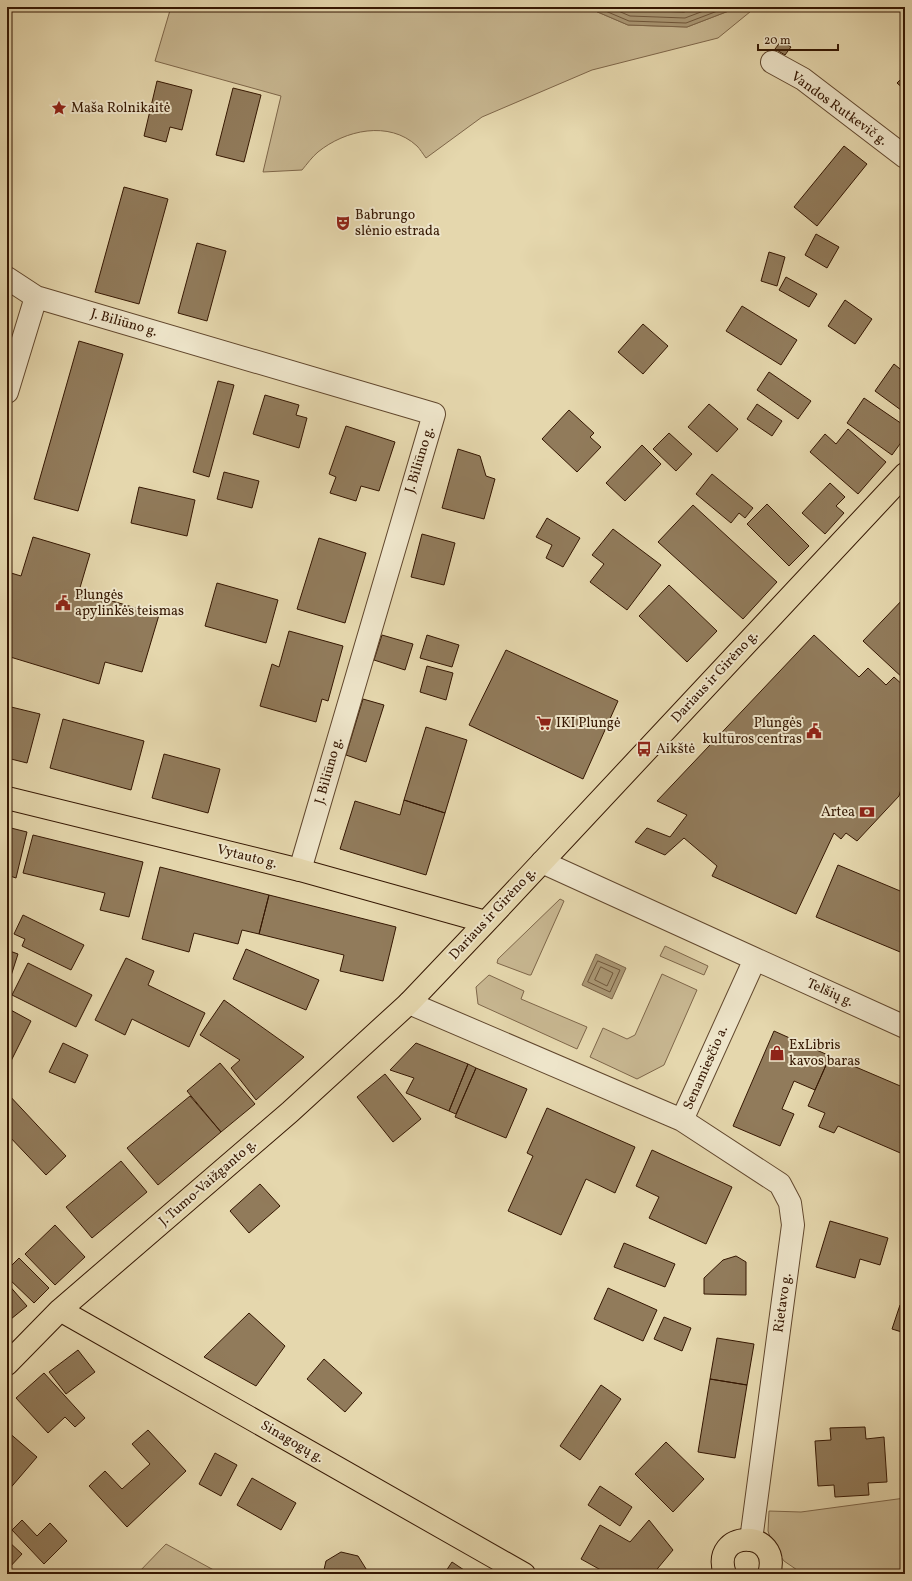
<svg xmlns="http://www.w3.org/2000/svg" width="912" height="1581" font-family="Vollkorn,serif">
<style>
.green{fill:#c7b690;stroke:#7e6649}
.water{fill:#a99673;stroke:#7b6346}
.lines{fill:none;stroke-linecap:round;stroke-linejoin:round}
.shore{stroke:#6f563a;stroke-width:1}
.building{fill:#917b5b;stroke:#351702}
.minor-casing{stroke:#61472d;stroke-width:24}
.major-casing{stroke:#351702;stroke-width:24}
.minor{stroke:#eee5ca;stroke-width:22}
.major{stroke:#e5d7ad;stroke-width:22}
.labels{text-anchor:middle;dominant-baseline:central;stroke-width:4;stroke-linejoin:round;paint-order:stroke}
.poi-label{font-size:14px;fill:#351702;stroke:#eee5ca;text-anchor:start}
.street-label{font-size:14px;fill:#351702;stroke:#eee5ca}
</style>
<rect width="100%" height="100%" fill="#e5d7ad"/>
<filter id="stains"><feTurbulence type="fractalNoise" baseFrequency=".005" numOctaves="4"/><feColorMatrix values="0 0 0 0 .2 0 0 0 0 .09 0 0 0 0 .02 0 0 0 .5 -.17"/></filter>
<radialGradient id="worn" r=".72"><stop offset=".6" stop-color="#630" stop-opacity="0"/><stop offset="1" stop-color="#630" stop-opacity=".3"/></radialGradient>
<path class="green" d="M171 7H586L628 25 687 27 739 7H756L718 38 592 70 482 117 426 158C423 154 420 149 417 146 389 120 345 130 318 152 312 157 307 164 302 170L263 172 281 96 155 61Z
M560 899 564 901 531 975H529L497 963 498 959Z
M665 946 708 966 704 975 660 956Z
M662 974 697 990 664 1065 637 1079 590 1057 603 1028 627 1039 635 1035Z
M489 975 524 991 521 999 587 1027 577 1049 478 1004 476 987Z
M905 1498V1574H803L784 1561 773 1546 768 1531 769 1511 801 1512Z
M166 1544 221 1574H137Z"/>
<path class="water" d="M586 7H739L687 27 628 25Z
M596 954 626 968 612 999 582 985Z"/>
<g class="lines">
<path class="shore" d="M596 7 629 21 686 23 728 7
M609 7 630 16 685 18 714 7
M624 7 631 10 684 12 698 7
M598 961 620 970 610 992 588 982Z
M601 967 613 973 607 986 595 980Z"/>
</g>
<path class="building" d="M781 41 791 47 785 55 775 49Z
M905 75V90L897 83Z
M157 81 192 90 182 130 170 127 166 142 144 136Z
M233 88 261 95 244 162 216 155Z
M844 146 867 164 817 226 794 207Z
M124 187 168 199 139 304 95 292Z
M816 234 839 247 827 268 805 255Z
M197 243 226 251 207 321 178 313Z
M769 252 785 257 777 286 761 281Z
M786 277 817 294 809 307 779 290Z
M845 300 872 319 855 344 828 326Z
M742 306 797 340 781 365 726 331Z
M643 324 668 346 643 374 618 352Z
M79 341 123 354 78 511 34 499Z
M894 364 905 373V413L875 391Z
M769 372 811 401 798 419 757 390Z
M218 381 234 385 209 477 193 472Z
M265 395 299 405 296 415 307 418 299 448 253 434Z
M864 398 905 426V437L892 455 847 423Z
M709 404 738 429 717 452 688 427Z
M757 404 782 421 772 436 747 419Z
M569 410 594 433 590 437 601 447 577 472 542 439Z
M346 426 395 442 379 491 361 486 356 501 330 493 336 477 329 474Z
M848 429 886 462 858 494 810 452 825 434 836 444Z
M669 433 692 454 676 471 653 449Z
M642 445 661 464 625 501 606 483Z
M458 449 480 456 486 476 495 479 484 519 442 508Z
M224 472 259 481 252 508 217 499Z
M712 474 753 508 745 518 739 513 731 523 696 494Z
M830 483 845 497 836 506 844 513 825 534 802 513Z
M139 487 195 500 187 536 131 523Z
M767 504 809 546 789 566 747 524Z
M693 505 777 582 743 619 658 542Z
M547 518 580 538 563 567 546 558 552 545 536 537Z
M613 529 661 565 627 610 590 582 604 564 592 555Z
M422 534 455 543 444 585 411 577Z
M33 537 90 554 79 591 159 615 142 672 105 662 99 684 7 656V587L11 573 21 576Z
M319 538 366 553 345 623 297 609Z
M217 583 278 600 266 643 205 626Z
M669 585 717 631 687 662 639 616Z
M905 597V680L863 641Z
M289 631 343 646 328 701 322 699 316 722 260 706 272 664 279 667Z
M382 635 413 644 405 670 374 660Z
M427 635 459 645 452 667 420 658Z
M814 635 859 677 868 668 886 685 894 677 905 687V776L899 796 857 841 846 833 841 839 834 833 796 914 712 876 717 866 684 838 665 855 635 842 647 828 670 837 687 815 657 801Z
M506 650 618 701 583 779 469 725Z
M427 666 453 673 446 700 420 692Z
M363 699 384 705 366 762 346 755Z
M7 706 40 714 27 763 7 758Z
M63 719 144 741 131 790 50 768Z
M426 727 467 740 445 813 404 800Z
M164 754 220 769 208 813 152 798Z
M404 800 445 813 426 875 340 849 355 801 400 815Z
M7 827 27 832 16 878 7 875Z
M33 835 143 862 129 917 100 910 105 893 23 873Z
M838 865 905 893V954L816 917Z
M160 867 269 895 259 934 242 930 238 944 194 933 189 952 142 939Z
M269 895 396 927 383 981 340 971 344 955 259 934Z
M23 915 84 945 71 970 22 946 25 939 14 934Z
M246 949 319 980 306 1010 233 979Z
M7 950 18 954 9 982 7 981Z
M126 958 154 971 148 985 205 1013 189 1047 132 1019 125 1035 95 1020Z
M28 963 92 995 76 1027 12 995Z
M224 1000 304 1057 256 1100 231 1068 240 1060 200 1035Z
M7 1008 31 1021 7 1069Z
M774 1031 830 1056 815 1090 794 1081 782 1109 794 1114 780 1146 733 1126Z
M63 1043 88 1055 75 1083 49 1072Z
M416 1043 468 1064 449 1111 406 1093 414 1078 390 1070Z
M830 1056 905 1088V1155L838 1126 834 1133 819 1127 825 1113 808 1106Z
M220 1063 255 1104 221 1132 187 1091Z
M468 1064 476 1068 456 1114 449 1111Z
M476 1068 527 1089 506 1138 455 1117Z
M385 1074 421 1119 393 1142 357 1097Z
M7 1093 66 1156 46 1175 7 1134Z
M190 1096 221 1132 158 1185 127 1148Z
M547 1108 635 1147 615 1193 586 1179 561 1235 508 1211 533 1156 527 1153Z
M652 1150 732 1187 706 1244 649 1218 659 1197 636 1186Z
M121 1161 147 1192 92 1238 66 1207Z
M260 1184 280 1206 249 1233 230 1211Z
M830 1221 888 1238 880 1265 860 1259 855 1278 816 1267Z
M55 1225 85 1257 55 1285 25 1254Z
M624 1243 675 1264 665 1287 614 1267Z
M736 1256 746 1262V1295L704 1294V1278L723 1260Z
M19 1258 49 1288 34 1303 7 1277V1270Z
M7 1283 27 1306 11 1319 7 1314Z
M608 1288 657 1310 643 1341 594 1319Z
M900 1305 905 1307V1333L892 1329Z
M249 1313 285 1346 256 1386 204 1357Z
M664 1317 691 1328 682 1351 654 1339Z
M717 1338 754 1344 747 1385 710 1379Z
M78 1350 95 1372 66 1394 49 1372Z
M324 1359 362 1393 345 1412 307 1379Z
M44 1373 85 1418 75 1427 65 1417 48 1433 16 1398Z
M710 1379 747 1385 735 1458 698 1452Z
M601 1385 621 1399 580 1460 560 1446Z
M865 1427 866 1439 884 1437 887 1482 868 1483 869 1495 835 1497 834 1485 818 1486 815 1441 831 1440 830 1428Z
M148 1430 186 1471 127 1527 89 1486 105 1471 122 1489 150 1464 132 1444Z
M7 1431 37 1457 7 1492Z
M666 1442 704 1479 673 1512 635 1474Z
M215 1453 237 1465 221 1496 199 1484Z
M252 1478 296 1503 281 1530 237 1505Z
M600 1486 632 1507 620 1526 588 1505Z
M22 1520 37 1536 50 1523 67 1541 44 1564 12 1530Z
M649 1520 673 1550 653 1574H608L581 1559 600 1525 630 1542Z
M7 1540 22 1554 7 1570Z
M341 1552 358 1556 368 1572 367 1574H323L326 1561Z
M452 1562 467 1572 465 1574H444Z"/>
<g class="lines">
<g class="minor-casing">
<path id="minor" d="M772 62 803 79 905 157
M7 278 36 297 434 414 300 870
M7 392 36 297
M542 862 755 959 682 1120
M755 959 905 1027
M409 1003 682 1120 780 1184 790 1203 793 1225 751 1540"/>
</g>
<g class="major-casing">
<path id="major" d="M7 798 300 870 486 922
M60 1310 524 1574
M7 1364 60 1310 290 1112 409 1003 486 922 905 474
M725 1574C709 1529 783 1528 769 1574"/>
</g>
<use href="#minor" class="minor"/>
<use href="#major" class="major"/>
</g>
<defs>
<g id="sight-bare" transform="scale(1.2)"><path d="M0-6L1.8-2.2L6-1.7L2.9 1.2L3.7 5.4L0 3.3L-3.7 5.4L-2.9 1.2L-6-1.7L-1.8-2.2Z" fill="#8f2418" stroke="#eee5ca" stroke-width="2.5" paint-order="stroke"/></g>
<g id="theatre-bare" transform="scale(1.2)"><path d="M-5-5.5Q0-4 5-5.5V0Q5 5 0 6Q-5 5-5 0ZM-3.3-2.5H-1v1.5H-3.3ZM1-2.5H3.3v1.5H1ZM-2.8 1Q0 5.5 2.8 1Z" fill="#8f2418" stroke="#eee5ca" stroke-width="2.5" paint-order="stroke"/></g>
<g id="civic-bare" transform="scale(1.2)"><path d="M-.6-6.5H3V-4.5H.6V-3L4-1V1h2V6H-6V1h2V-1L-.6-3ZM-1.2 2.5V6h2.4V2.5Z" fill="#8f2418" stroke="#eee5ca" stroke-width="2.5" paint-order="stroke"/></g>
<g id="supermarket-bare" transform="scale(1.2)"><path d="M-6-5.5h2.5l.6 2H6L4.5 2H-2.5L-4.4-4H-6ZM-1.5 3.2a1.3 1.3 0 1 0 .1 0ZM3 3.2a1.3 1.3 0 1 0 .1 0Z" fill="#8f2418" stroke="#eee5ca" stroke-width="2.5" paint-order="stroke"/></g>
<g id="bus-bare" transform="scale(1.2)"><path d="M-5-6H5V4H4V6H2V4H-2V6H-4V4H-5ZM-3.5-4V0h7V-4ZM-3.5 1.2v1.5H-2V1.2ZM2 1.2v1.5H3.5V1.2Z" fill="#8f2418" stroke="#eee5ca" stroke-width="2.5" paint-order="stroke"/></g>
<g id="bank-bare" transform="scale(1.2)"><path d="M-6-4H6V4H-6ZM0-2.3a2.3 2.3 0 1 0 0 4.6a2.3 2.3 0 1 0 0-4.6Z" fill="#8f2418" stroke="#eee5ca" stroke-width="2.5" paint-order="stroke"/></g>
<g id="shop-bare" transform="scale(1.2)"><path d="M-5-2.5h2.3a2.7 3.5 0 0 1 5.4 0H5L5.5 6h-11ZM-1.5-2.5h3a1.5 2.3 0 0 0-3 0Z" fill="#8f2418" stroke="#eee5ca" stroke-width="2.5" paint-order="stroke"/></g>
</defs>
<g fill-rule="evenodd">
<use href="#sight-bare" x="59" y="108"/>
<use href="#theatre-bare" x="343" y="223"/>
<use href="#civic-bare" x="63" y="603"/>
<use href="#supermarket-bare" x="544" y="723"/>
<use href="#civic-bare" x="814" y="731"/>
<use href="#bus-bare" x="644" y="749"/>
<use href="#bank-bare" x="867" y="812"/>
<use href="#shop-bare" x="777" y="1053"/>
</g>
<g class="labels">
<g class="poi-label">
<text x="71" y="108">Maša Rolnikaitė</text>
<text x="355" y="215">Babrungo<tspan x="355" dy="16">slėnio estrada</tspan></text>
<text x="75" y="595">Plungės<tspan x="75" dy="16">apylinkės teismas</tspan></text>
<text x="556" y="723">IKI Plungė</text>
<text x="802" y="723" text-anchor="end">Plungės<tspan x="802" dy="16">kultūros centras</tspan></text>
<text x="656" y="749">Aikštė</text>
<text x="855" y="812" text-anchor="end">Artea</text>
<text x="789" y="1045">ExLibris<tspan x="789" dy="16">kavos baras</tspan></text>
</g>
<g class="street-label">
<text transform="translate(839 109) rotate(36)">Vandos Rutkevič g.</text>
<text transform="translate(124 323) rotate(16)">J. Biliūno g.</text>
<text transform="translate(420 460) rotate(-73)">J. Biliūno g.</text>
<text transform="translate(715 677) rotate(-47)">Dariaus ir Girėno g.</text>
<text transform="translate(329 771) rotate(-74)">J. Biliūno g.</text>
<text transform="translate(247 857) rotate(14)">Vytauto g.</text>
<text transform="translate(493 914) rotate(-47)">Dariaus ir Girėno g.</text>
<text transform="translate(830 993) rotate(24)">Telšių g.</text>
<text transform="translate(706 1068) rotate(-66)">Senamiesčio a.</text>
<text transform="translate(208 1183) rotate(-41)">J. Tumo-Vaižganto g.</text>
<text transform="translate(783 1303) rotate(-82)">Rietavo g.</text>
<text transform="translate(292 1442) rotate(30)">Sinagogų g.</text>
</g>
</g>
<rect width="912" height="1581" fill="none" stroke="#e5d7ad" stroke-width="24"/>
<rect x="8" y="8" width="896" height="1565" fill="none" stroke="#351702" stroke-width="2"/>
<rect x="12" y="12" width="888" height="1557" fill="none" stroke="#351702"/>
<path d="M758 44v6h80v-6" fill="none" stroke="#351702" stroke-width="2"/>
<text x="764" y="44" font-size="12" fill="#351702" stroke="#eee5ca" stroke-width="3" paint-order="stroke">20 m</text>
<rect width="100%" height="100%" filter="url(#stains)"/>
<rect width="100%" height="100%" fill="url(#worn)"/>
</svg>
